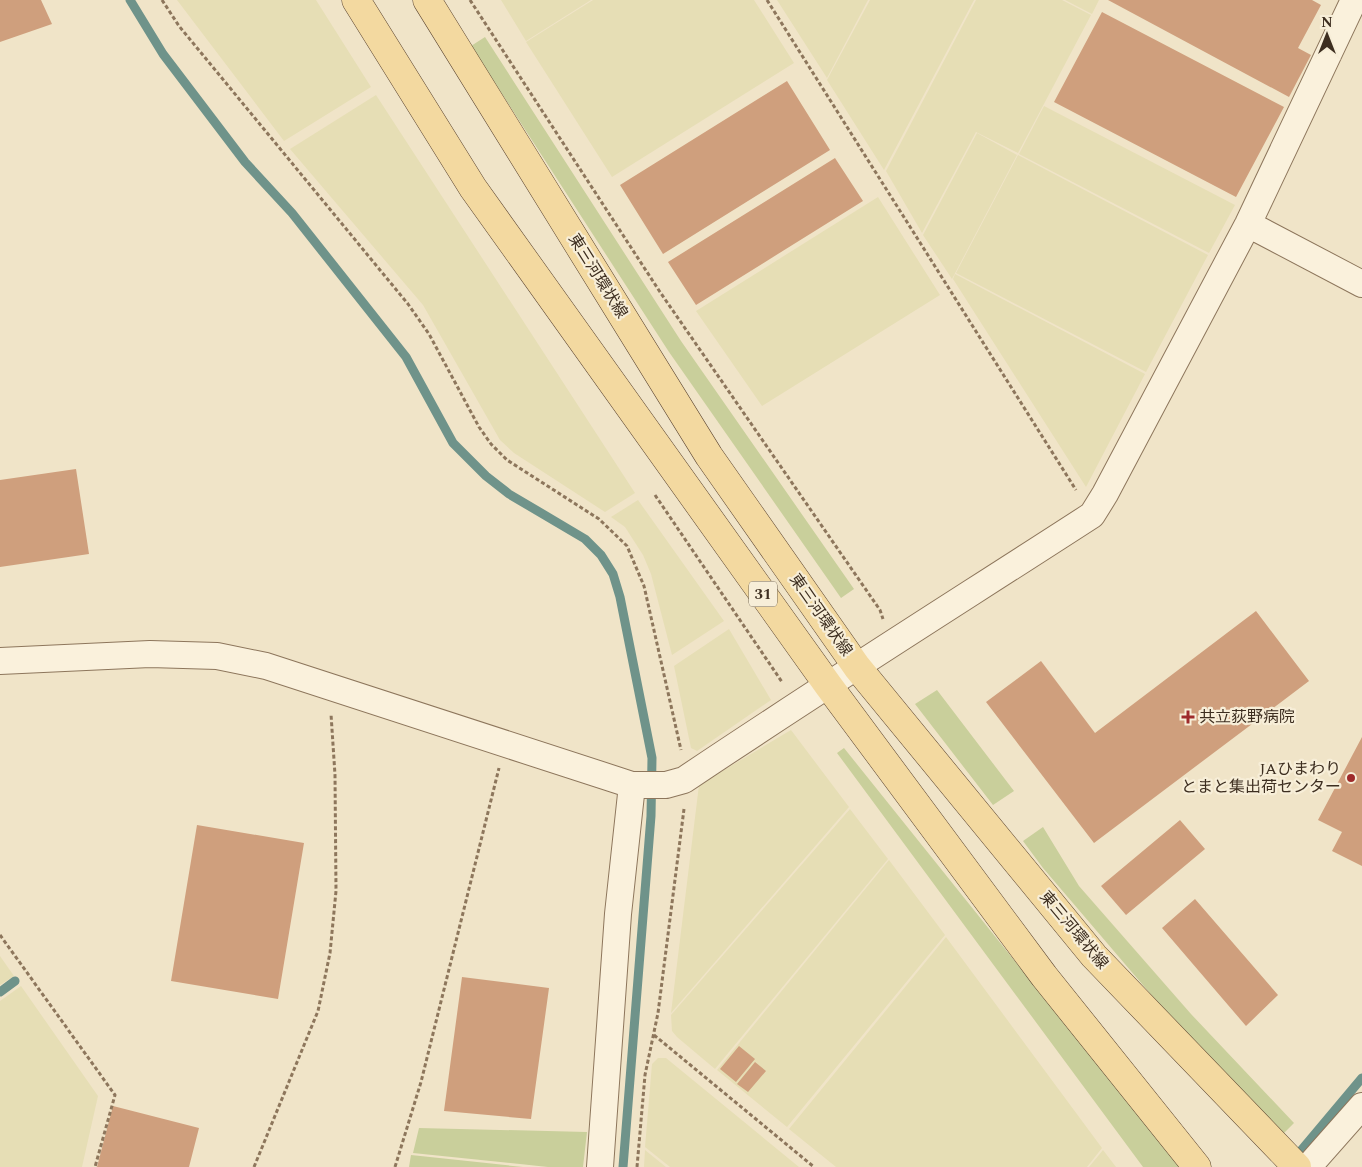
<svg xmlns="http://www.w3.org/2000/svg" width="1362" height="1167" font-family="Spectral,'Noto Sans JP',serif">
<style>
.farmland{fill:#e6deb5}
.green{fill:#c9cf9b}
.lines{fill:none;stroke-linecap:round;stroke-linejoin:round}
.stream{stroke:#6f938a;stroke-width:9}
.building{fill:#cf9f7d}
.minor-casing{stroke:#8d765c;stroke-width:28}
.major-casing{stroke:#5b4430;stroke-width:29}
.path{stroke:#8d765c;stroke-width:3;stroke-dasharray:4 2.5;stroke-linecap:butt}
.minor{stroke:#faf1dc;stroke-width:26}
.major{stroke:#f3d9a0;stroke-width:28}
.poi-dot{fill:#9e2a2b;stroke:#f7eed8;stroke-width:2}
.labels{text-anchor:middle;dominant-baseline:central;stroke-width:4.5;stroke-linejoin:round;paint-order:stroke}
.shield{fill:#f7eed8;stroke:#756857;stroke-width:1}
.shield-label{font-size:15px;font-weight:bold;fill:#3d2e20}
.street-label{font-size:16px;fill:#3d2e20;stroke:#f7eed8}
.poi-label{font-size:16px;fill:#3d2e20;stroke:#f7eed8;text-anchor:start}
</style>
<rect width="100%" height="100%" fill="#f0e4c8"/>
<path class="farmland" d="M177 0H316L371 87 284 141Z
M501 0H591L526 41Z
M593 0H754L794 63 612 177 526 42Z
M777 0H868L827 78Z
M870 0H974L884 170 827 80Z
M976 0H1062L1091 15 1018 153 976 132 922 233 886 171Z
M1065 0H1099L1092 14Z
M376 95 635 493 605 512 514 453 500 440 423 305 290 149Z
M1044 106 1235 205 1209 253 1019 154Z
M977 133 1017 155 952 279 923 235Z
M1018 155 1208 255 1146 372 956 273Z
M878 197 940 295 762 406 696 311Z
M955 274 1145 374 1086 487 953 279Z
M638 500 724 621 672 655 651 574 643 555 625 527 611 517Z
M729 629 771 700 697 751 691 748 674 666Z
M791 730 849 807 671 1013 699 785Z
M850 809 888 859 715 1069 677 1037 672 1031 671 1015Z
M889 860 945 935 787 1127 717 1070Z
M946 937 1102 1148 1087 1167H836L789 1129Z
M0 956 14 976 0 985Z
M21 986 98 1096 82 1167H0V1001Z
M658 1058H666L799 1167H670L645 1147 652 1064Z
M645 1150 666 1167H644Z
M1103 1150 1116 1167H1089Z"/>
<path class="green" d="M485 37 681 341 854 589 841 598 669 352 471 46Z
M937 690 1014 791 993 805 915 704Z
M844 748 1180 1167H1143L837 753Z
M1043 827 1079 886 1191 1014 1294 1123 1281 1136 1177 1025 1043 868 1023 841Z
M419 1128 587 1132 583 1167H548L413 1153Z
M411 1155 523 1167H409Z"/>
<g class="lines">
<path class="stream" d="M130 0 163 54 245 162 292 213 406 357 453 443 486 476 509 494 585 539 601 555 613 574 620 597 652 758 651 816 623 1167
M0 992 15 981
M1294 1159 1362 1078"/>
</g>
<path class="building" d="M0 0H41L52 24 0 42Z
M1108 0H1312L1321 5 1298 48 1311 55 1289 97Z
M1102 12 1284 107 1236 197 1054 102Z
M787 81 830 150 663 254 620 185Z
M835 158 863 201 696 305 668 262Z
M76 469 89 554 0 567V480Z
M1256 611 1309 681 1094 843 986 702 1041 661 1095 733Z
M1362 737V866L1332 851 1342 832 1318 820Z
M1180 820 1205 849 1126 915 1101 886Z
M197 825 304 843 278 999 171 981Z
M1195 899 1278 995 1246 1026 1162 928Z
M462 977 549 988 531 1119 444 1111Z
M739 1046 755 1059 736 1082 720 1069Z
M755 1062 766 1071 748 1092 737 1084Z
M113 1106 199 1128 189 1167H97Z"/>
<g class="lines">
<g class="minor-casing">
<path id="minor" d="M1248 224 1362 284
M0 661 150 654 217 656 266 666 632 785H666L684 780C819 689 956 603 1092 515L1105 494 1248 224 1354 0
M600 1167 618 914 632 785
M1308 1167 1362 1106"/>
</g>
<g class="major-casing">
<path id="major" d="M356 0 473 188 828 685 1044 976 1197 1167
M427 0 709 456 857 667 1094 956 1297 1167"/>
</g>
<path class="path" d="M162 0 179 26 408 304 429 334 479 427 491 444 507 460 599 519 627 546 644 586 681 750
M470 0 660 292 880 610 883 619
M767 0 1076 490
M655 495 782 682
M0 935 115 1095 95 1167
M654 1035 814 1167
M254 1167 318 1011 330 953 336 891 335 775 331 714
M395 1167 421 1082 499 768
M637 1167 645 1075 658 1013 684 809"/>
<use href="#minor" class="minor"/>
<use href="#major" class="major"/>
</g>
<g class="poi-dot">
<path d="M1185.5 709.5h5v5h5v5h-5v5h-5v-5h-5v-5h5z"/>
<circle cx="1351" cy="778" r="5"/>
</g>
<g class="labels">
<rect class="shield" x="749" y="581.5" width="28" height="25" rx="4"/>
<g class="shield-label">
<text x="763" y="594">31</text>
</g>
<g class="street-label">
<text transform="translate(598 276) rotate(58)">東三河環状線</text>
<text transform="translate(821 615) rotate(55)">東三河環状線</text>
<text transform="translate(1074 930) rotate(50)">東三河環状線</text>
</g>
<g class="poi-label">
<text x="1199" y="717">共立荻野病院</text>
<text x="1341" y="769" text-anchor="end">JAひまわり<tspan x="1341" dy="18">とまと集出荷センター</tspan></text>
</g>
</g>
<g transform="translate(1327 35)" stroke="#f7eed8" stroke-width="4" paint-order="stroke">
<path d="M0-4L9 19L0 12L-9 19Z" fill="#3d2e20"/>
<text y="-8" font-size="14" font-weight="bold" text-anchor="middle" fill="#3d2e20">N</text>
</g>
</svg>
